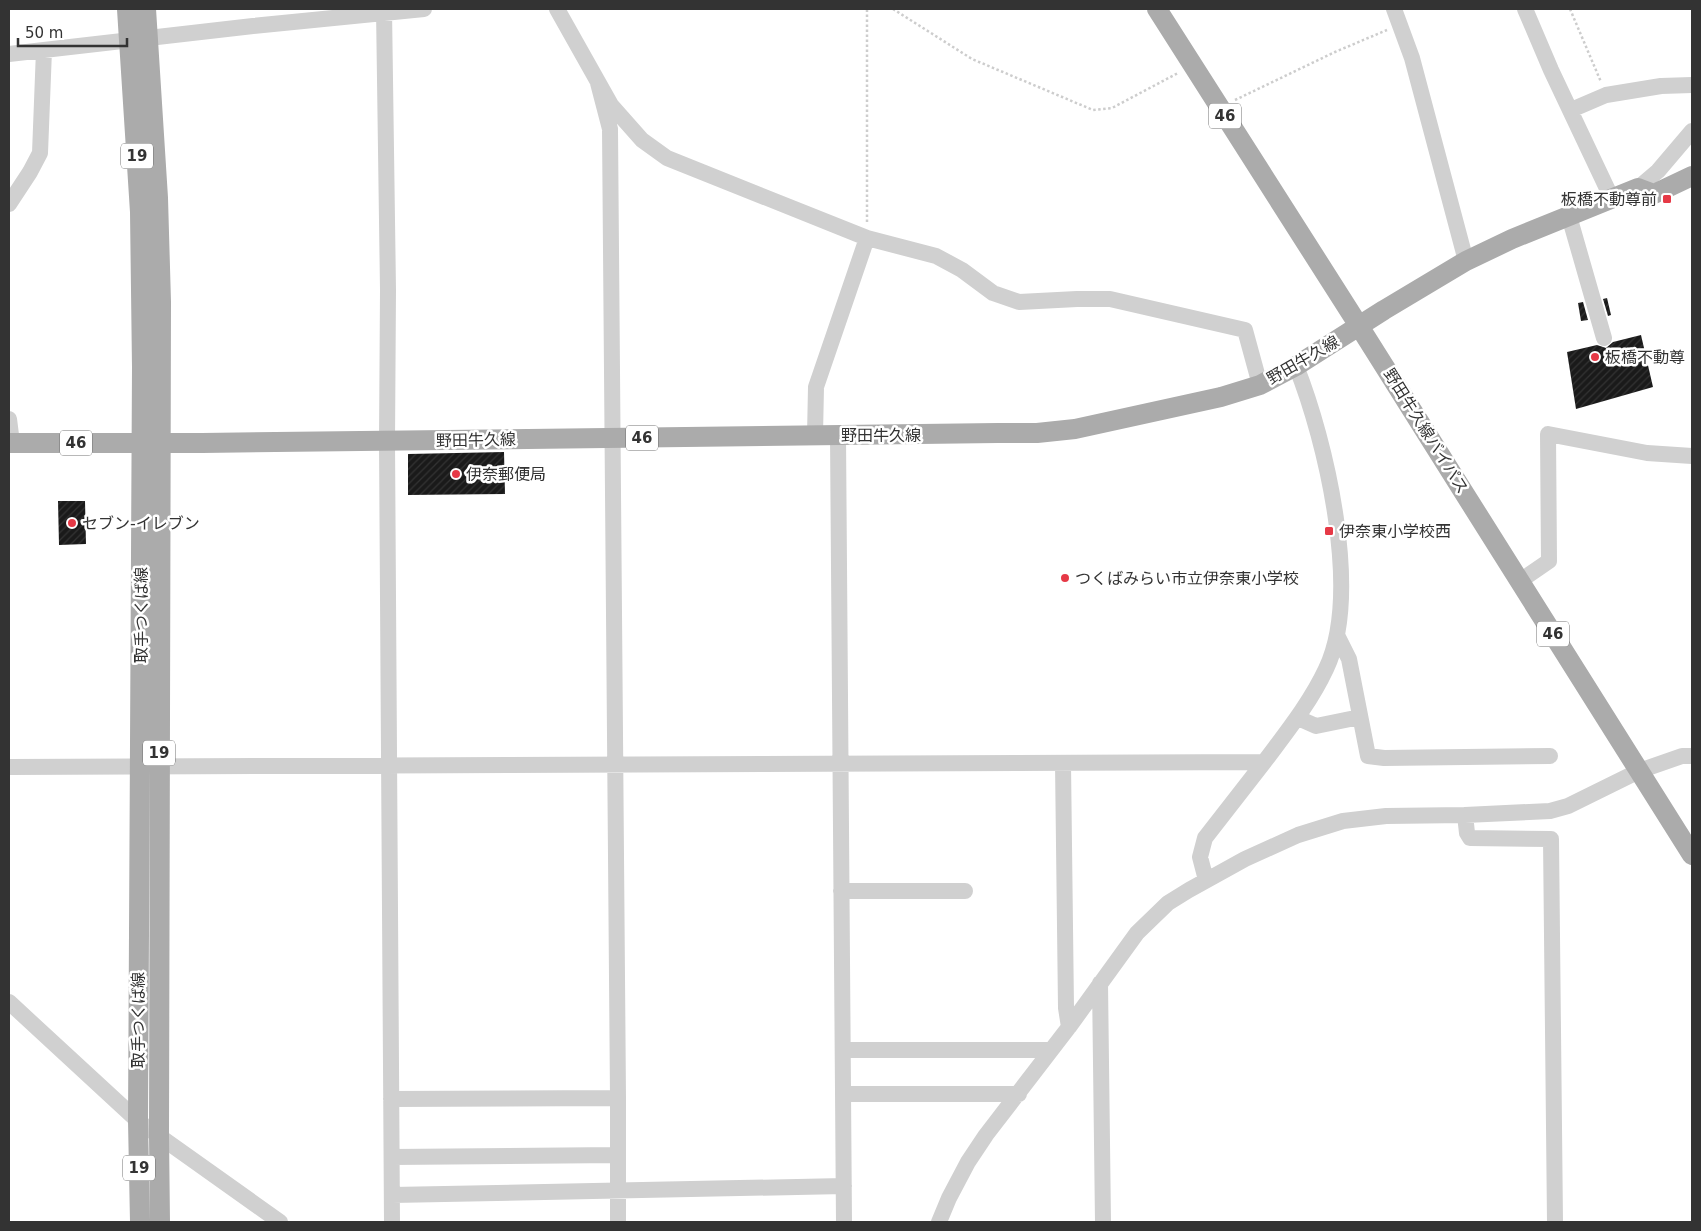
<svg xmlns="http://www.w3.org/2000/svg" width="1701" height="1231" font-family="'DejaVu Sans','Noto Sans JP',sans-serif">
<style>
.building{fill:url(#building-hatch)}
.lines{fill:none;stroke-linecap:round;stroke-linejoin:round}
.path{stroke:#cdcdcd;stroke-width:2.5;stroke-dasharray:2.5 2.5;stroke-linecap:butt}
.minor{stroke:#d0d0d0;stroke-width:16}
.major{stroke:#ababab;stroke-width:20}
.poi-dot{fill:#e63946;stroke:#fff;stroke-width:2}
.labels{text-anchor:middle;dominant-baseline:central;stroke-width:5;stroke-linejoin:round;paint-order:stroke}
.shield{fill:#fff;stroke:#707070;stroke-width:1}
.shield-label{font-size:15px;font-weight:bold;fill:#333}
.poi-label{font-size:16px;fill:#333;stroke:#fff;text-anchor:start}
.street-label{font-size:16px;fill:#333;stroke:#fff}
</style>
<defs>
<pattern id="building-hatch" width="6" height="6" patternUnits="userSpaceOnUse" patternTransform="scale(1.25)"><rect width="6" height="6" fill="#1a1a1a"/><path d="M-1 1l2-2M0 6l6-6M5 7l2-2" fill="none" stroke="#333"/></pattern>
</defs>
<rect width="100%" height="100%" fill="#fff"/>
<path class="building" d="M1607 298 1611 315 1608 316 1603 299Z
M1583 302 1588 320 1581 321 1578 303Z
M1641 335 1653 387 1576 409 1567 352 1597 345 1606 348 1613 342Z
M504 452 505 494 408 495V454Z
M58 501H85L86 544 59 545Z"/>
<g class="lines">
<path class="path" d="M893 9 972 59 1093 110 1112 108 1178 73
M1570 9 1601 82
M1235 100 1335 52 1387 30
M867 222V9"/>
<path class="minor" d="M384 9 388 290 387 441 392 1222
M557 9 611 105 642 140 667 158 867 238 936 256 962 270 993 293 1019 302 1077 299H1110L1245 330 1260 385
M1394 9 1412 58 1466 261
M1525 9 1551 70 1612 199
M9 54 253 26 424 9
M598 83 610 129 618 1098V1222
M1571 110 1606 95 1661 86 1692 85
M1638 188 1658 171 1692 131
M9 204 30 172 40 153 44 50
M1569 216 1604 338
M9 419 12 443
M815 435 816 387 867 238
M838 435 844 1222
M1520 581 1549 561 1548 434 1647 453 1692 456
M1337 635 1349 659 1368 756 1384 758 1550 756
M1298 718 1316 726 1360 717
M1063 763 1066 1008 1069 1027
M9 767 1264 762
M1465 815 1467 833 1470 838 1551 839 1555 1222
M1206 880 1200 857 1205 838C1226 811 1247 784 1268 757 1289 729 1311 701 1326 669 1362 594 1326 441 1296 366
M841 891H965
M1100 983 1103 1222
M9 1002 138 1121 280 1222
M843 1050H1051
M843 1094H1019
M391 1099 618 1098
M392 1157 618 1155
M392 1195 844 1186
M939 1222 949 1198 968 1162 986 1135 1069 1027 1137 933 1168 903 1189 890 1245 859 1298 835 1343 821 1386 816 1465 815 1550 811 1568 806 1639 771 1682 756H1692"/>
<path class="major" d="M127 9 140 212 142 367 138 1121 140 1222
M146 9 158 198 161 302 159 1136 160 1222
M1157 9 1359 326 1692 855
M9 443H202L998 433H1037L1075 429 1221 397 1260 385 1296 366 1384 310 1466 261 1512 239 1638 188 1654 194 1692 176"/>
</g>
<g class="poi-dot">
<rect x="1662" y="194" width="10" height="10" rx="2.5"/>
<circle cx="1595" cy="357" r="5"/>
<circle cx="456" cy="474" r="5"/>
<circle cx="72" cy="523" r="5"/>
<rect x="1324" y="526" width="10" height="10" rx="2.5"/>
<circle cx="1065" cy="578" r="5"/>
</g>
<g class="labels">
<g class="shield">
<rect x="1209" y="103.5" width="32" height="25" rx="4"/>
<rect x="121" y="143.5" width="32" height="25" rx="4"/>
<rect x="626" y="425.5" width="32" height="25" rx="4"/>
<rect x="60" y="430.5" width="32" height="25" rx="4"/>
<rect x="1537" y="621.5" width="32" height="25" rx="4"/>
<rect x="143" y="740.5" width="32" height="25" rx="4"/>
<rect x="123" y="1155.5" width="32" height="25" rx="4"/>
</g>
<g class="shield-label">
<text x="1225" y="116">46</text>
<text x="137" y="156">19</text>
<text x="642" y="438">46</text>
<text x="76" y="443">46</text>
<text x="1553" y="634">46</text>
<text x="159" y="753">19</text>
<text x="139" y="1168">19</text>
</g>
<g class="poi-label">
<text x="1657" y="199" text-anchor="end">板橋不動尊前</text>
<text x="1605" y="357">板橋不動尊</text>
<text x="466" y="474">伊奈郵便局</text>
<text x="82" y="523">セブン-イレブン</text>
<text x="1339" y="531">伊奈東小学校西</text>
<text x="1075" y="578">つくばみらい市立伊奈東小学校</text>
</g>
<g class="street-label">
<text transform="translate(1303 360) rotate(-30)">野田牛久線</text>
<text transform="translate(1426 431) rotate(58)">野田牛久線バイパス</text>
<text x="881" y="435">野田牛久線</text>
<text transform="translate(476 440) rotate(-1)">野田牛久線</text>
<text transform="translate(141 615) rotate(-90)">取手つくば線</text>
<text transform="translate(138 1020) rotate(-90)">取手つくば線</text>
</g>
</g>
<rect width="1701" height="1231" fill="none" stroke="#333333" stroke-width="20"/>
<path d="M18 38v8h109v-8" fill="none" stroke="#333333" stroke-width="2.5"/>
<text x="25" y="38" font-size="15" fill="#333333" stroke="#ffffff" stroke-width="4" paint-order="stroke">50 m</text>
</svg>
